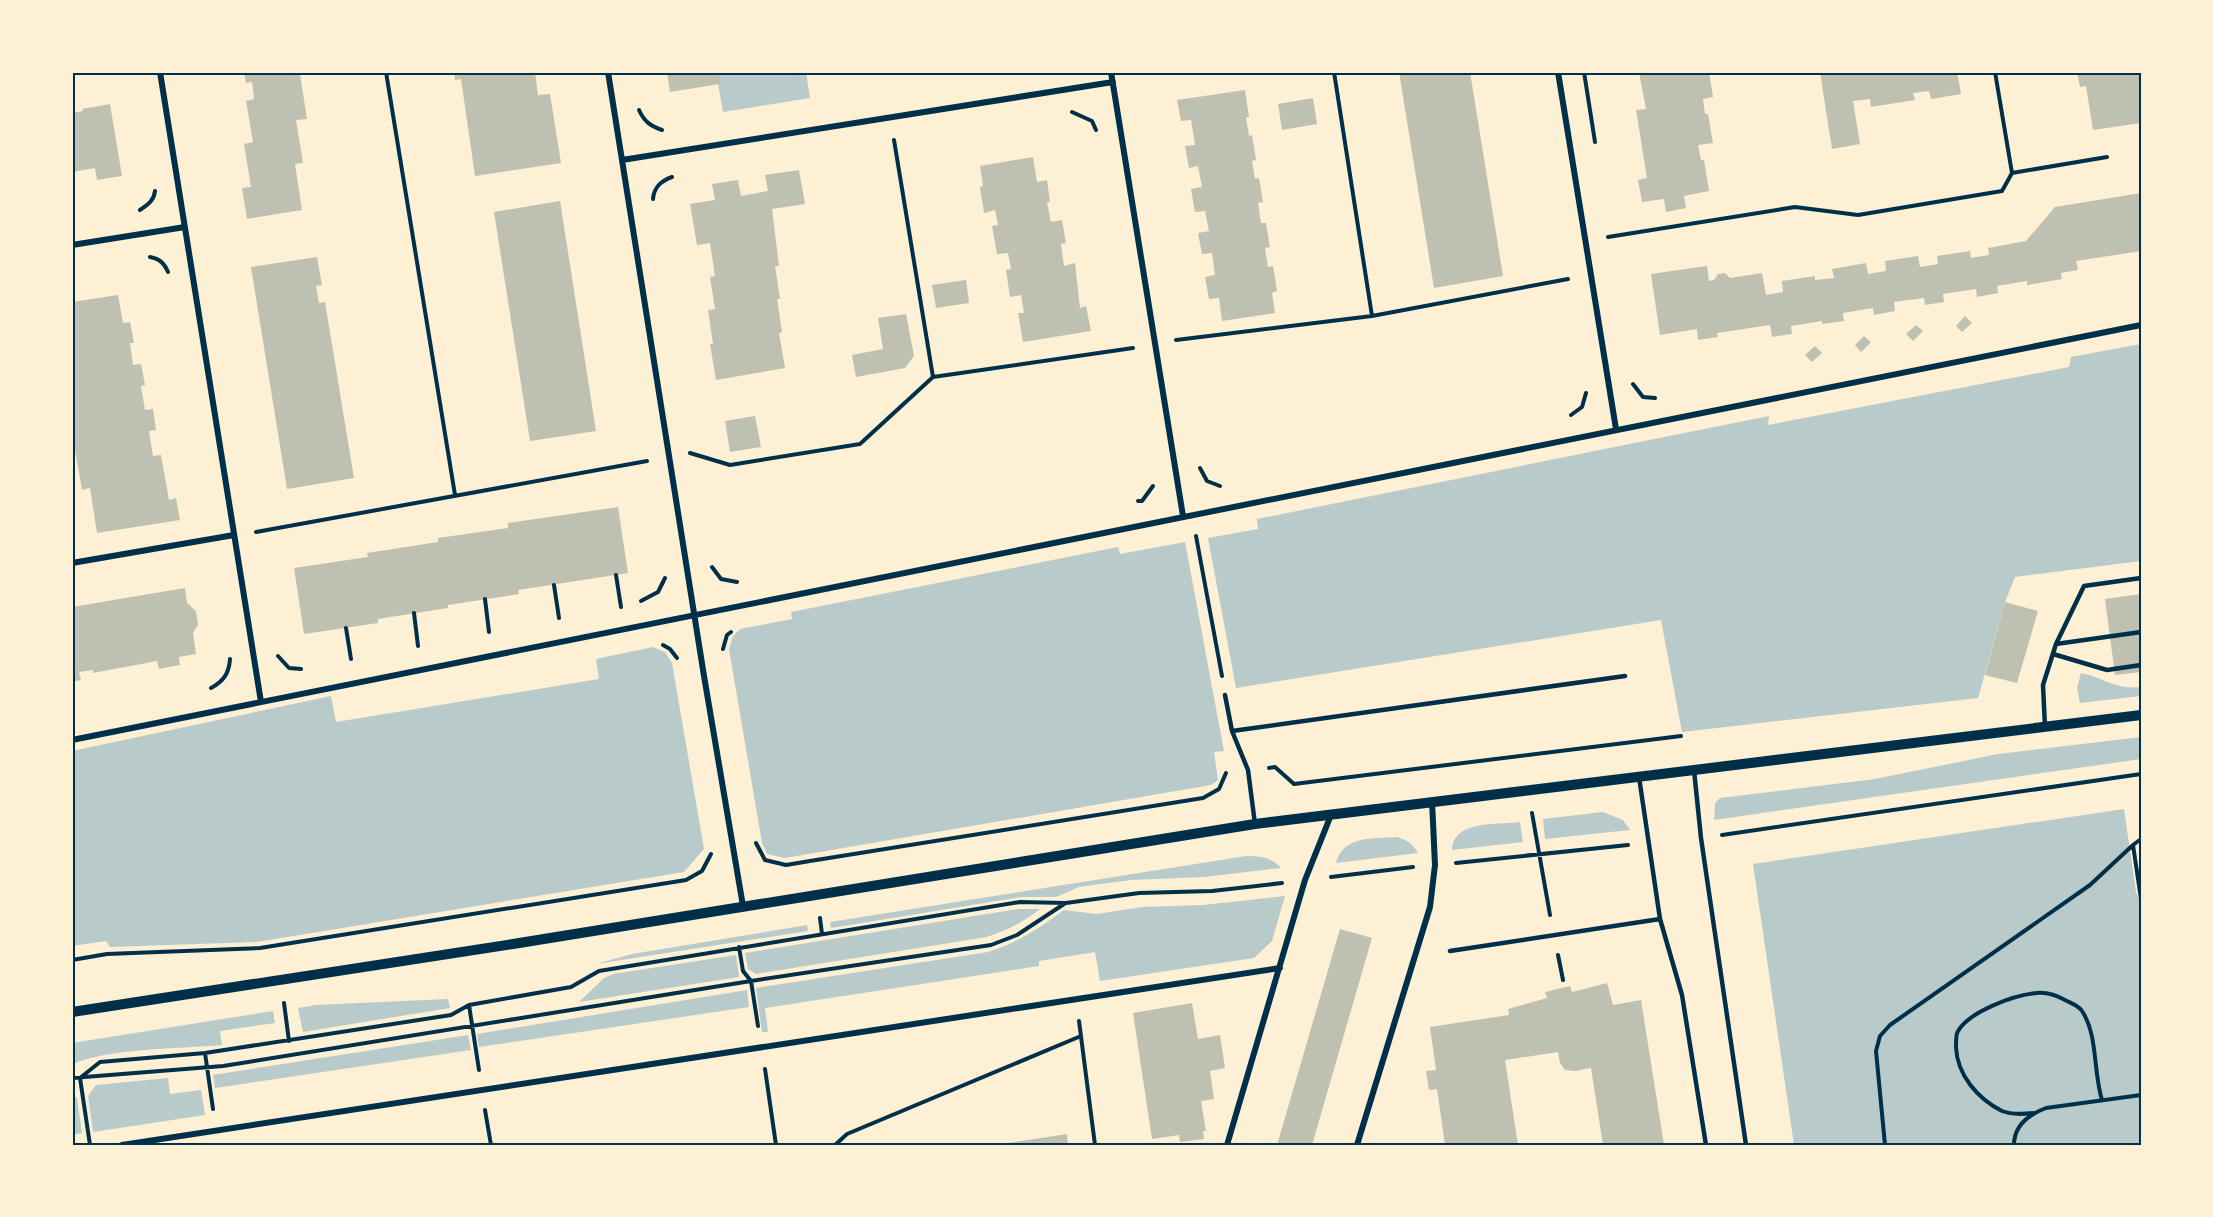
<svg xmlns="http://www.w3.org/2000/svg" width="2213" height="1217" font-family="'Roboto Condensed',sans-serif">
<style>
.green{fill:#b9caca}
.building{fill:#bec0b2}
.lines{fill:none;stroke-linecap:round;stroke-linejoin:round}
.path{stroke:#003049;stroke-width:4}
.service{stroke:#003049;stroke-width:4.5}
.minor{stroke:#003049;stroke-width:6}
.tertiary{stroke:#003049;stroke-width:10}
.neatline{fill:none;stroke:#003049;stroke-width:2}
</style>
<rect width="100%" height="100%" fill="#fdf0d5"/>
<path class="green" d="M716 72H806L810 98 723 112Z
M2141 344V561L2015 577 2005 602 1978 698 1682 732 1661 620 1236 688 1208 538 1258 529 1257 519 1769 416 1768 425 2069 367 2071 357Z
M1185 542 1224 751 1214 752 1218 780 1211 785 785 858 767 854 762 843 729 649 733 636 740 629 792 619 791 612 1118 547 1120 554Z
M653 647 665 652 672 663 704 849 684 872 257 942 110 947 106 941 72 946V751L331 696 336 722 599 679 596 659Z
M2081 673C2105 678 2115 690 2141 687V696L2080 703 2077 688Z
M2141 737V759L1714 820 1715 803 1720 798 1875 779 1998 754Z
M2124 809 2136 892 2141 903V1145H1794L1753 864Z
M1603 812 1623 820 1630 830 1545 839 1543 819Z
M1520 822 1523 842 1452 850C1453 820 1497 825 1520 822Z
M1397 837C1407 840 1413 844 1418 853L1336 863C1343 835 1373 839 1397 837Z
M1246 856C1260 856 1271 857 1281 868L1204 877 1131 880 1079 887 1056 897H1021L831 928 830 922Z
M1285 896 1272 941 1254 958 1100 981 1095 952 1039 961V966L765 1008 768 1032H762L756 988 988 952C1017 943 1040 928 1064 910L1097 914 1142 907 1203 905Z
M1018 909H1040C1024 922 1007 930 987 937L756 974 748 969 745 953Z
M807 925 808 931 596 964 632 954Z
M736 955 739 977 579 1002 604 978 613 974Z
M747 990 749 1007 479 1047 477 1034Z
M448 999 450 1008 303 1032 298 1008 316 1005Z
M273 1011 275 1023 220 1031 222 1045C178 1049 111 1048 72 1064V1043Z
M468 1035 471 1050 215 1088 213 1075Z
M168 1078 170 1094 201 1090 205 1115 93 1132 88 1096 96 1085Z
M72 1096 77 1098 82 1133 72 1135Z"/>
<path class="building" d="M244 72H305L300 74 307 119 296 120 303 163 295 164 302 210 247 219 242 188 251 187 244 144 253 142 246 101 254 99 252 82 246 83Z
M454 72H535L538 95 550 94 561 163 475 176 461 79 455 80Z
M667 72H718L720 84 670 92Z
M1399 72H1470L1503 276 1434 288Z
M1639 72H1709L1713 97 1703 99 1705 114H1708L1713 143 1698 145 1701 160H1704L1709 191 1684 196 1686 208 1666 212 1664 199 1642 202 1638 180 1647 178 1636 110 1646 109Z
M1820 72H1957L1961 94 1931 99 1929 91 1913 93 1915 100 1871 107 1870 99 1853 101 1860 144 1832 149Z
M2077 72H2141V123L2093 130 2086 86 2080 87Z
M1245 90 1249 117H1246L1249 136 1252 135 1256 160 1252 161 1255 179 1259 178 1263 202 1258 203 1261 223H1266L1270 247 1265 248 1268 267 1273 266 1277 291 1272 293 1275 313 1222 321 1219 298 1209 299 1205 277 1215 275 1212 253 1202 254 1198 233 1209 231 1205 211 1195 212 1191 189 1202 187 1198 166 1189 168 1185 146 1195 145 1191 120 1181 121 1177 100Z
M1313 98 1317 124 1282 130 1278 104Z
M110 104 122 176 97 180 95 168 72 172V113L83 111 82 109Z
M1033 157 1037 182 1047 180 1050 202H1047L1051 222 1062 220 1066 243 1061 244 1064 266 1075 263 1080 308 1086 306 1091 331 1023 342 1018 313H1024L1021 295 1010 297 1006 270 1011 269 1008 253 997 254 992 226 998 225 995 210 984 213 980 187 983 186 980 166Z
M799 170 805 204 772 209 779 266H775L780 299H777L782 332 779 333 785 368 716 380 710 344H713L708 310 715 309 710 277 715 276 710 243 697 245 690 204 715 200 712 184 738 180 741 196 768 191 765 175Z
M2141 193V251L2076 261 2078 270 2061 273 2062 279 2027 285V281L1997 286 1998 293 1977 297 1976 289 1943 294 1944 302 1925 305 1924 298 1894 302 1895 311 1874 315 1873 308 1843 313 1844 321 1822 324V321L1791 326 1792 334 1772 337 1770 325 1717 333 1718 337 1698 340 1697 329 1660 335 1651 274 1707 266 1709 281 1714 280 1718 274 1725 273 1730 278 1762 273 1766 295 1783 292 1782 281 1815 276V280L1834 278 1832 269 1866 263 1868 274 1886 271 1885 261 1918 256 1920 267 1938 264 1937 256 1970 251 1971 258 1989 255 1988 248 2026 241 2055 207Z
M560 201 596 431 530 441 494 212Z
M317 257 322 285 316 286 319 303 325 302 354 478 287 489 251 267Z
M966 280 969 303 936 308 932 285Z
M118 295 123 323 130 322 134 343H130L133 365 141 364 145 385 141 386 145 410 153 409 156 430 149 431 153 456 161 455 169 500 176 498 180 520 97 533 90 488 82 490 72 432V302Z
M906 314 914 356 905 368 856 377 852 355 883 349 878 318Z
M1965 316 1972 323 1962 332 1956 326Z
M1916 325 1923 331 1913 341 1906 334Z
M1864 336 1871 342 1861 352 1855 345Z
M1815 346 1822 353 1812 362 1805 355Z
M755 416 761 447 730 452 725 421Z
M618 507 628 573 518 590 519 594 448 605V608L378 619V623L304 634 294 568 368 557 367 553 438 542V538L508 528V523Z
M185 588 187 603 196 611 198 625 193 633 196 654 179 657 180 665 159 669 157 661 93 673V670L79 672 81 680 72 682V607Z
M2141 594V672L2115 675 2105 599Z
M2005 602 2038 611 2017 683 1985 675Z
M1340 929 1372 938 1312 1145H1277Z
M1607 983 1613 1005 1641 1000 1664 1145H1603L1591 1068 1575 1071 1565 1070 1560 1063 1558 1052 1505 1060 1518 1145H1445L1437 1089 1429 1090 1426 1071 1436 1070 1430 1027 1509 1015 1508 1009 1547 998 1545 992 1570 986 1572 992Z
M1192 1003 1198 1039 1220 1035 1225 1068 1210 1071 1214 1099 1201 1101 1206 1131H1203L1204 1139 1180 1142 1179 1135 1152 1139 1133 1013Z
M1067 1134 1068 1145H1002V1144Z"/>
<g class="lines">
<path class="path" d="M386 72 455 495
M1334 72 1372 316
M1584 72 1595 142
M1995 72 2012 173 2107 157
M639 110C644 121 650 126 662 130
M1072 112 1092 121 1096 130
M894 140 933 377
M653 199C654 187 661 181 672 177
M140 210C147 205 154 201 155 191
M1608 237 1795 207 1858 215 2002 191 2012 173
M150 257C160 259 164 263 168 272
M1176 340 1372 316 1568 279
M1633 384 1643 397 1655 398
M1571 415 1582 407 1586 393
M690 453 730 465 860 444 933 377 1133 348
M1200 468 1207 481 1220 486
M1138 501H1142L1153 486
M256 532 647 461
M1196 536 1222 676
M712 567 721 579 737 582
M616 575 621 607
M554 585 559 618
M485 599 489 632
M641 601 658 592 665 578
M414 613 418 646
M346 628 351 659
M663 645 670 649 677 658
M723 649 727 635 731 632
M278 656 289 668 301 669
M211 688C224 681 229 673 230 659
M1269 768 1275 767 1294 784 1681 736
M1532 813 1550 915
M1722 835 2141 774
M2141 839 2133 845 2141 899
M756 843 765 860 786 865 810 861 1203 798 1219 789 1226 773
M1456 863 1628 845
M1331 877 1413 867
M820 918 822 934
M739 947 743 971 751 981 758 1026
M1558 955 1563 980
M72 960 107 954 260 948 686 880 702 871 711 854
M284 1003 289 1041
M469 1005 479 1070
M1079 1021 1095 1145
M205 1053 213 1109
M765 1069 776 1145
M72 1078 223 1066 751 981 991 945 1017 935 1064 904
M80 1078 100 1062 205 1053 451 1015 469 1005 571 987 599 971 1020 902 1066 903 1139 893 1212 891 1282 883
M80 1078 90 1145
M485 1110 491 1145
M2033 1113C2023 1114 2012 1115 2002 1111 1978 1099 1957 1075 1956 1047 1956 1042 1956 1037 1957 1033 1967 1012 2014 995 2037 993 2048 992 2058 996 2067 1001 2073 1004 2079 1006 2082 1011 2098 1035 2093 1071 2102 1100
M835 1145 847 1134 1081 1036
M1885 1145 1876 1051 1880 1036 1890 1025 2090 885 2133 845
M2014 1145C2014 1125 2030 1114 2046 1108L2141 1095"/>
<path class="service" d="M2056 644 2141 632
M2053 654 2107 670 2141 665
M1225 695 1232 731 1248 770 1255 824
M2045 727 2043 685 2056 644 2084 586 2141 578
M1232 731 1625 676
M1694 770 1701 838 1746 1145
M1639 777 1660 919 1682 995 1706 1145
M1450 951 1660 919"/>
<path class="minor" d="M160 72 261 702
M608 72 704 676 743 906
M1111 72 1183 516
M1558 72 1616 429
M622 160 1113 82
M72 245 185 227
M72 563 234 535
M72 740 2141 325
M122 1145 1280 968
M1227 1145 1305 880 1331 815
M1357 1145 1430 907 1435 865 1432 801"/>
<path class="tertiary" d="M72 1012 513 944 1255 824 2141 715"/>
</g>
<rect width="2213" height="1217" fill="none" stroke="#fdf0d5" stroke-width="147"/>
<rect x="74" y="74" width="2066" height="1070" class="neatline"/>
</svg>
